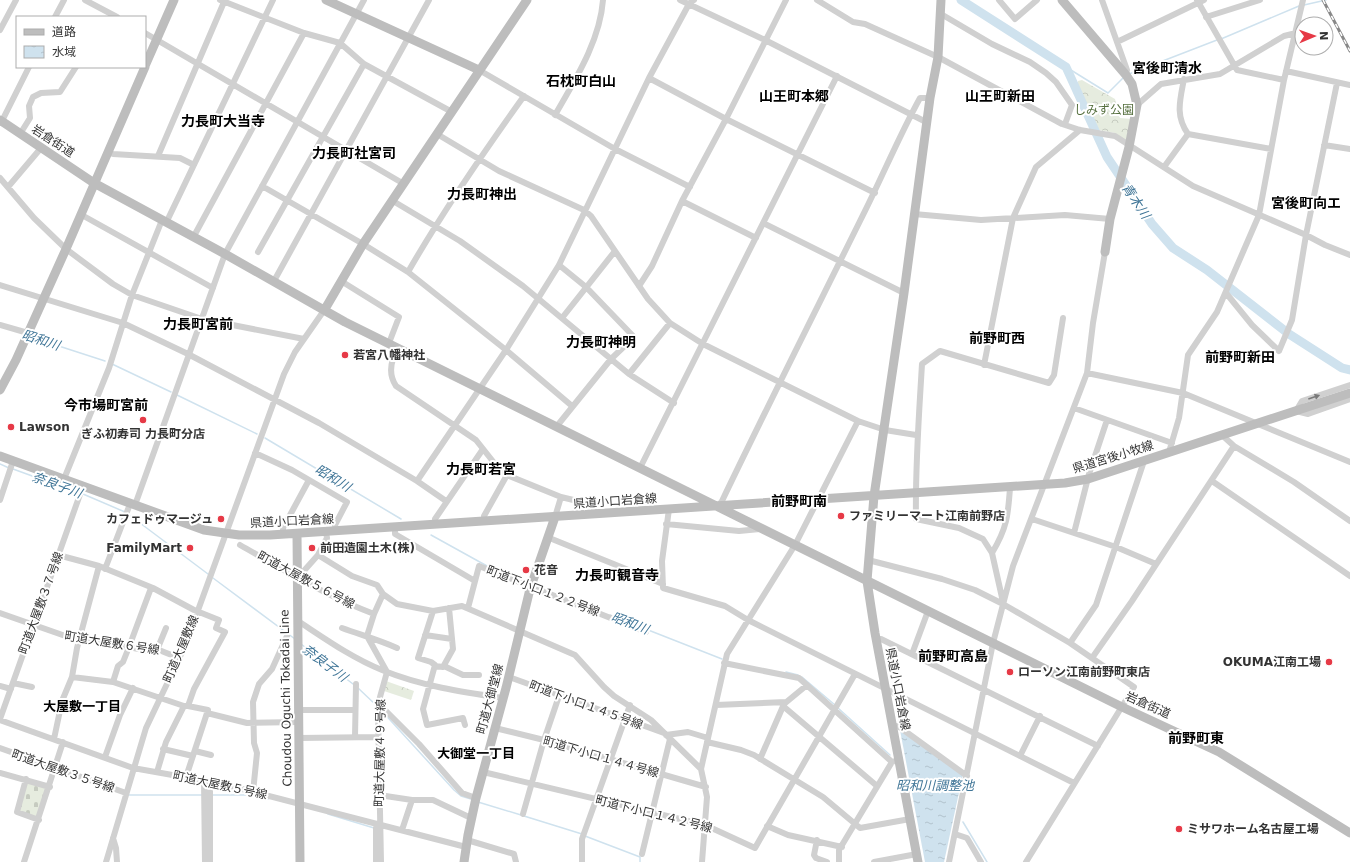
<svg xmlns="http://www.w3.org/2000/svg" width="1350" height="862" font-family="'DejaVu Sans','Noto Sans JP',sans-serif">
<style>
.cemetery{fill:url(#cemetery-stones)}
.park{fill:url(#park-crowns)}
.water{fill:url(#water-ripples)}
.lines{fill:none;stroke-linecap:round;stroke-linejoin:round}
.stream{stroke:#cfe2ee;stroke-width:1.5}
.river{stroke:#cfe2ee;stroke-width:9}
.street{stroke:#d0d0d0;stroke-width:6}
.secondary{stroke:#bdbdbd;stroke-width:9}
.rail-casing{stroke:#888;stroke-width:3}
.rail{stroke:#fff;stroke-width:1.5;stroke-dasharray:4.5;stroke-linecap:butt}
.oneway{fill:#7a7a7a}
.poi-dot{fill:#e63946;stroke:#fff;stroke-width:1.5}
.labels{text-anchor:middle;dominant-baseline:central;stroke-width:4;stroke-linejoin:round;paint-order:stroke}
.park-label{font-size:12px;fill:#56703f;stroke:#fff}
.street-label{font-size:12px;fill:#333;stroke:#fff}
.poi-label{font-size:12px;font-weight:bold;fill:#333;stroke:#fff;text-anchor:start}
.water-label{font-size:13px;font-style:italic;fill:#3f7597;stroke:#fff}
.neighbourhood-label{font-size:13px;font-weight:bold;fill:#000;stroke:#fff}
.quarter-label{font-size:14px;font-weight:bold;fill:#000;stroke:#fff}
</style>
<defs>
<pattern id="cemetery-stones" width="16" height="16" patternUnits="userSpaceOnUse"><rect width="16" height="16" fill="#e6ecdf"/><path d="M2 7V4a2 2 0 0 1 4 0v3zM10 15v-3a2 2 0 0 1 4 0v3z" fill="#c6cbc0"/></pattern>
<pattern id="park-crowns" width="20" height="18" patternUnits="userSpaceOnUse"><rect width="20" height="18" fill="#e6ecdf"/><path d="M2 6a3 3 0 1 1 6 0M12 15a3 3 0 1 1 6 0" fill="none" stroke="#c6cbc0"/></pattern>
<pattern id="water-ripples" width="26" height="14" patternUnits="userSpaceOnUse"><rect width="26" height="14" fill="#cfe2ee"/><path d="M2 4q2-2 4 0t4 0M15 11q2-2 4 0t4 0" fill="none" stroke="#b2c2cd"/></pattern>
</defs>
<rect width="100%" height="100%" fill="#fff"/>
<path class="cemetery" d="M26 779 50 787 39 820 17 812Z"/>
<path class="park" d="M1082 80 1115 99 1120 118 1132 119 1127 142 1115 133 1099 130 1078 85V81Z
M386 681 414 691 411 700 384 691Z"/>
<path class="water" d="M900 730 963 774 944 862H925Z"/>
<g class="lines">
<path class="stream" d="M1304 5 1326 0
M1221 39 1299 6
M1066 67 1108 93 1123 78
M1129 74 1217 40
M31 337 105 361
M112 364 171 392
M177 395 257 434
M265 438 401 519
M0 464 9 468
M13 469 79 493
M83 494 125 512
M128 514 208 574
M431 535 487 566
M213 578 295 639
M610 615 722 659
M301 644 353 684
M786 672 798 675
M802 677 835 705
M358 688 377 706
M838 708 890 755
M381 710 454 790 461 796 471 799
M129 795H203
M213 795H251L268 799
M478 802 521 815
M328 814 374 828
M524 816 582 834
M963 822 987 862
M585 836 640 857V862"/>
<path class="river" d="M961 0 1066 67 1107 157 1152 224 1173 248 1207 270 1289 334 1342 368 1350 370"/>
<path class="street" d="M85 0 117 17
M220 0 304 33 340 43 364 64 452 112
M680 0 765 40 926 122
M817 0 853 22 865 24 938 57 1062 124 1080 130 1115 136 1193 186 1306 235 1325 245 1350 255
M999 0 1015 19 1037 0
M1102 0 1127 70 1126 74
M1197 0 1237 70 1284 80
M941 14 992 44 1030 62 1046 73 1056 82 1072 105 1065 124
M55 17 64 0
M1206 17 1260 0
M0 30 16 0
M145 33 404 184
M1117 42 1204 0
M479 70 615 149 690 187
M1286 71 1350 85
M649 78 726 119 875 193
M1184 79C1180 100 1175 116 1188 134L1271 149
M1137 105 1161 84 1220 74 1284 36 1296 33
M555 115C575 80 600 41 603 0
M1 123 29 67
M20 134 30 118 29 106 33 97 41 93 60 92 76 67
M437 134 499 171 584 210 591 216 648 299 670 323 703 344 858 421 885 430 916 435
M1324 145 1350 149
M107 152 113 154 180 158 194 165
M158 156 224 2
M1164 167 1188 134
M0 178 34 218 66 249 113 284 132 295 202 319 304 339
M262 186 363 244 408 272 506 350 572 406
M8 187 41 148
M393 201 460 241 523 286 629 374 674 403
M682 201 756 238
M80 214 213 288
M914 214 981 220 1065 215 1110 219
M167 221 273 0
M763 223 904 293
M194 236 304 33
M258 252 364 64
M408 272C443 211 483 153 524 96
M274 281 429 0
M341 281 399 317 389 343
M0 285 123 323 188 354 319 423 417 481 446 501
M639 286 652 266 682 201 726 119 786 0
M1226 293 1252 325 1279 351 1292 320 1306 235 1337 83
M562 318 615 251
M0 325 28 333
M398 348C391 360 388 374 396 386L476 440 495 464 507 475 561 497 594 505V514
M984 365 1013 218 1036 167 1080 130
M1087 373 1183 393 1350 462
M629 374 670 323
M1350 385 1302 401 1296 411 1308 414 1350 399
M1074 408 1172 443
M557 426 611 359 634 337 586 287 559 265
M1223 436 1234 446 1294 482 1350 521
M1169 452 1179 418 1188 355 1217 312 1259 215 1284 80 1303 0
M255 453 292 470 347 502 335 525 336 531
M640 468 837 76
M64 479 109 368 132 295 162 220
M417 481 506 350 559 265 649 78 689 4 694 0
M1212 481 1350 576
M0 500 13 461
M135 505 225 254 364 0
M718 506 722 501C767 407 814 314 860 221 881 180 898 138 920 98H930
M669 509 662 561 663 588 725 606 748 620 1074 783
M555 517 561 497
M1032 519 1116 547 1156 564
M485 522 484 516 507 475
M666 524 739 531 760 529
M435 525V519L483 449
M395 527V534L475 581
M1074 533 1089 474 1107 420
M283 535V528L309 480
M547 537 663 584
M240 545C284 570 326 596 374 614
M992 553 983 539 959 528 916 519C915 467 919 415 922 364L940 351 1049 383 1054 375 1063 318
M58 555 99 566 153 588 194 610 219 620 216 628 225 632 194 689 188 706
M318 555 327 538 326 532
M868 560 942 579 975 590 1003 604 1070 643 1134 687 1026 862
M105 569 130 504
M297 573H302L318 555 352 576 377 585 383 594 397 604 433 611 462 606 575 655 604 687 614 696 651 720 701 769 707 797 702 862
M1003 602 992 553C1007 528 1008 516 1010 488
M468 608 479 566 646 632
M433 611 418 658 431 662 435 665 423 709 427 725 463 718 465 725
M0 613 74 639 105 642 148 651 159 650 179 658
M298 621C324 638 352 658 382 670 421 686 462 692 503 698
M342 628C361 635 379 640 397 648
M425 635 452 639
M876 640 881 639 1098 746
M1070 643 1096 605 1144 461
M157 650 166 628
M912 654 928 611
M1092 658 1132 601 1234 446
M724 663 799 678 892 762
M435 666 443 667 453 649 449 608
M444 666 463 675H479
M72 677 113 682 184 706
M509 677 664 733
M113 682 118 666 123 662 129 647 151 588
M13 683 32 687
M0 686 11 689
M379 704 419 744 462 793 476 798
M716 705 786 702
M783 706 877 786
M299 710H355
M207 713 247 723 299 722
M0 719 83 486
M0 720 133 768 223 784 466 847
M892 726H898L967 776
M495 728 544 740 706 787
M666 735 688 732 708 738
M355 737 356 684
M299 738 379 737
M54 739 62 701 72 677 77 648 99 566
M707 742 741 750 754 755 823 797 860 828 910 819
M0 748 126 793
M163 749 193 756
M195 751 211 755
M1020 756 1040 716
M105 757 120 715 133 688
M760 759 784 704 807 685
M701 769 727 654 795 545 858 421
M157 772 166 742 184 706H188L208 710 186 777
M483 772 705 825 755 848 855 674
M0 773 50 787
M26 779 17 812 39 820
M204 780 205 862
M210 782V862
M253 792 257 753 254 743 253 702 259 684 272 669 287 636
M379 795 412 800H433L471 818
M523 814 544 740 559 696
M767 826 788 835 842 847
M402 830 412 800
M955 834 967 838 981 862
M113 838 116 848 117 862
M467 840 514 854 516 862
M817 840 814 855 816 858 827 862
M642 854 670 739
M24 862 63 742
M106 862 146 728 185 646 284 374 295 352 325 309
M376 862V827L380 825
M381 862 378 711 380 697 387 672 367 636 374 614 383 594
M582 862V839L630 705
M839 862V850L892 762 895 761
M874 862 917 854
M949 862 993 643 1013 566 1087 373 1093 323 1105 252"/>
<path class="secondary" d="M326 0 479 70
M1062 0 1126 75 1132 84 1137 105 1129 147 1110 219 1105 252
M145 66 174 0
M0 120 94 183 225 254 345 322 1122 707 1219 752 1350 833
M325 309 363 244 527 0
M0 390 16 360 66 249 145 67
M0 456 204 530 239 535H270L1065 483 1088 479 1350 393
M297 534 300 862
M464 862 468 835 476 798 506 688 530 589 555 517
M918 862 875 633 867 581 874 496 904 293 930 98 938 57 941 0"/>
<g class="rail-casing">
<path id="rail" d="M1323 0 1350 51"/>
</g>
<use href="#rail" class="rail"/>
</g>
<defs><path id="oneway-solid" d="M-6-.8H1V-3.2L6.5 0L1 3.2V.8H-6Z"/></defs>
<use class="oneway" href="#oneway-solid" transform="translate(1314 397) rotate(-19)"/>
<g class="poi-dot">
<circle cx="345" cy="355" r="4"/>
<circle cx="143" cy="420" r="4"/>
<circle cx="11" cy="427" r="4"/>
<circle cx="841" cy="516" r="4"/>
<circle cx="221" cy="519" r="4"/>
<circle cx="190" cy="548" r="4"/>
<circle cx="312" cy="548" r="4"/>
<circle cx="526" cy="570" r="4"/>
<circle cx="1329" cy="662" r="4"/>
<circle cx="1010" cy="672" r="4"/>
<circle cx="1179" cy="829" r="4"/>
</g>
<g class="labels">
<g class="park-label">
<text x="1104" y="110">しみず公園</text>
</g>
<g class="street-label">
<text transform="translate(53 141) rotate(33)">岩倉街道</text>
<text transform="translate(1113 457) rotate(-17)">県道宮後小牧線</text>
<text transform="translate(615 501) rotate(-4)">県道小口岩倉線</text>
<text transform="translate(292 521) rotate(-3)">県道小口岩倉線</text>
<text transform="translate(306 580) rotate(28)">町道大屋敷５６号線</text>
<text transform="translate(543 591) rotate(21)">町道下小口１２２号線</text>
<text transform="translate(41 603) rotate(-70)">町道大屋敷３７号線</text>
<text transform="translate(112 643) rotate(9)">町道大屋敷６号線</text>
<text transform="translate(181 649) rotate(-67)">町道大屋敷線</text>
<text transform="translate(898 689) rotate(79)">県道小口岩倉線</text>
<text transform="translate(286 698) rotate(-91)">Choudou Oguchi Tokadai Line</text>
<text transform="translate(490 699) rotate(-75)">町道大御堂線</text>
<text transform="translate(586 705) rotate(20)">町道下小口１４５号線</text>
<text transform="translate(1148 705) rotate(24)">岩倉街道</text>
<text transform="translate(380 753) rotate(-89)">町道大屋敷４９号線</text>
<text transform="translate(601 757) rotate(16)">町道下小口１４４号線</text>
<text transform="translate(63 771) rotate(19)">町道大屋敷３５号線</text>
<text transform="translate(220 785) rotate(12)">町道大屋敷５号線</text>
<text transform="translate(654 814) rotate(14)">町道下小口１４２号線</text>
</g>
<g class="poi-label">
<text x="353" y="355">若宮八幡神社</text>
<text x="19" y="427">Lawson</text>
<text x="143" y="434" text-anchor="middle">ぎふ初寿司 力長町分店</text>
<text x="849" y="516">ファミリーマート江南前野店</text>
<text x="213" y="519" text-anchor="end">カフェドゥマージュ</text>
<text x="182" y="548" text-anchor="end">FamilyMart</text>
<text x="320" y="548">前田造園土木(株)</text>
<text x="534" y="570">花音</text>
<text x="1321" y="662" text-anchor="end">OKUMA江南工場</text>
<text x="1018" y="672">ローソン江南前野町東店</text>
<text x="1187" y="829">ミサワホーム名古屋工場</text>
</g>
<g class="water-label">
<text transform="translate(1136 201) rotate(56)">青木川</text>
<text transform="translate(41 340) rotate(18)">昭和川</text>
<text transform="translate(333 478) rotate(31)">昭和川</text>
<text transform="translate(57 485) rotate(20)">奈良子川</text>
<text transform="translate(630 623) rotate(21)">昭和川</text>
<text transform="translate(325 663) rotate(37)">奈良子川</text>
<text x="935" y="785">昭和川調整池</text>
</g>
<g class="neighbourhood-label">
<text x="82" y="706">大屋敷一丁目</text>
<text x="476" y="753">大御堂一丁目</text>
</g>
<g class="quarter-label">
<text x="1167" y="68">宮後町清水</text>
<text x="581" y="81">石枕町白山</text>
<text x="794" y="96">山王町本郷</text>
<text x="1000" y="96">山王町新田</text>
<text x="223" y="121">力長町大当寺</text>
<text x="354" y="153">力長町社宮司</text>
<text x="482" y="194">力長町神出</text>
<text x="1306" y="203">宮後町向エ</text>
<text x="198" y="324">力長町宮前</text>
<text x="997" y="338">前野町西</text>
<text x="601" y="342">力長町神明</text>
<text x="1240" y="357">前野町新田</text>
<text x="106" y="405">今市場町宮前</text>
<text x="481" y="469">力長町若宮</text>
<text x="799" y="501">前野町南</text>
<text x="617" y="575">力長町観音寺</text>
<text x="953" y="656">前野町高島</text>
<text x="1196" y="738">前野町東</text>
</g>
</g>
<rect x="16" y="16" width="130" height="52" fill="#ffffff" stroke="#adadad"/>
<rect x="24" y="29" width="20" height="6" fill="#bdbdbd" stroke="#adadad"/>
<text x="52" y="36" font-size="12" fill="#333333">道路</text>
<rect x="24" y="46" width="20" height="12" fill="url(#water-ripples)" stroke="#adadad"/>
<text x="52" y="56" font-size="12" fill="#333333">水域</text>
<g transform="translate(1314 36) rotate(88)"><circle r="19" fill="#ffffff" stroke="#adadad"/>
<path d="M0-3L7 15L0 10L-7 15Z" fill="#e63946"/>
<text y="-6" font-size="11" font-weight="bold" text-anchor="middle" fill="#333333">N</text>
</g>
</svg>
